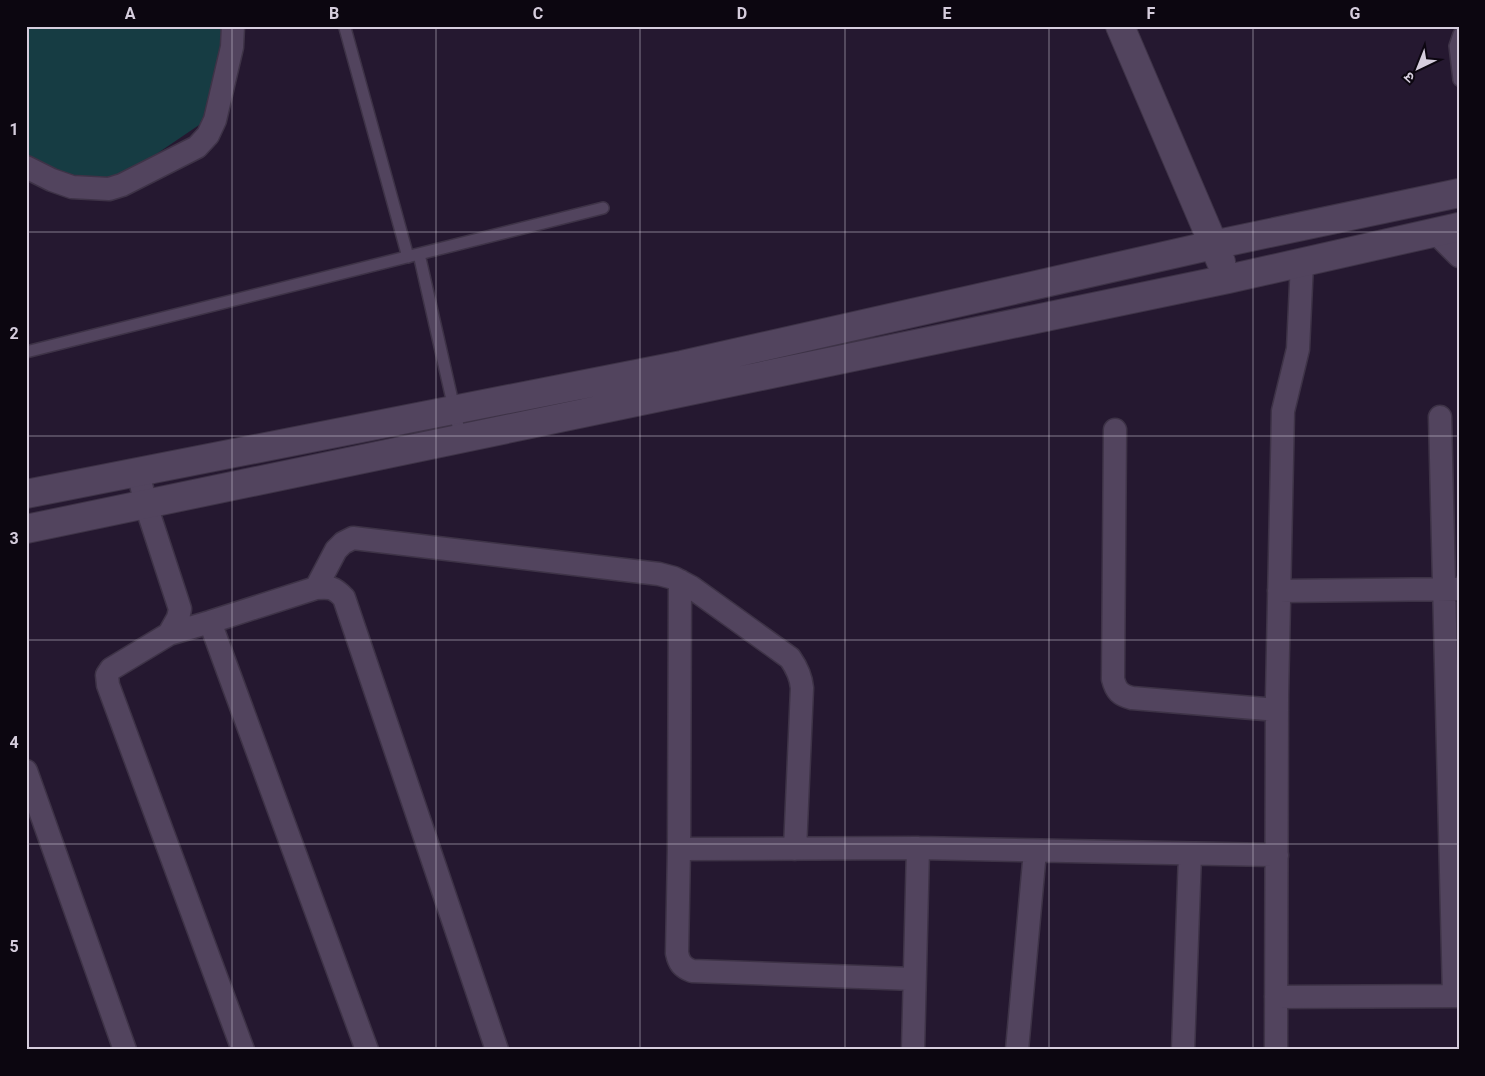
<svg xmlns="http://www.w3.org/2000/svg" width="1485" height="1076" font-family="Roboto,'Noto Sans Devanagari',sans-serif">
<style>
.water{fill:#163c43}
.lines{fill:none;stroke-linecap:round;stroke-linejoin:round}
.lane-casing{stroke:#3e3347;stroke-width:14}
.street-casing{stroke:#3e3347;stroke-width:25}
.secondary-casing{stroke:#3e3347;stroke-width:30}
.lane{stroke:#52445e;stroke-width:11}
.street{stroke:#52445e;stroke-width:22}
.secondary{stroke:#52445e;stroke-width:28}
.grid{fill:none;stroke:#d6cddd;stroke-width:1;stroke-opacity:0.55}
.neatline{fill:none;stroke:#d6cddd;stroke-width:2}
.grid-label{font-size:16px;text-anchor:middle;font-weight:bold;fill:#d6cddd}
</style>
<rect width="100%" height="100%" fill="#251830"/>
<path class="water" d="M26 26H221L225 39 205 121 115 182 57 178 26 162Z"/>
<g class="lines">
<g class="lane-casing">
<path id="lane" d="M345 28 408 257
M1459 34 1455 46 1459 80
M419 254 461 439
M26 352 603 208"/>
</g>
<g class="street-casing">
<path id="street" d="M26 167 52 180 72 187 109 189 122 185 197 147 208 135 215 120 232 47 233 26
M1435 232 1459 256
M1440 417 1454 996
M1115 430 1113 679C1116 691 1120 695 1132 698L1277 710
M138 472 146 505 180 609 178 618 169 634 111 669 107 675 108 685 243 1050
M680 581 679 849 677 953C679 963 682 967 692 971L914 979
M316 588 336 550 343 543 353 538 659 574 674 578 691 587 790 658C797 668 801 676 802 688L795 849
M1279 591 1458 589
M210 622 367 1050
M169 634 210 622 316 588C330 587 334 587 344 598L497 1050
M26 771 125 1050
M679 849 918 848 1277 855
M1276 997 1459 996
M913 1050 918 848
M1017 1050 1035 851
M1183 1050 1190 854
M1276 1050 1277 696 1283 411 1298 349 1302 263"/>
</g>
<g class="secondary-casing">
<path id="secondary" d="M1120 26 1221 262
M26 494 682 365 1213 245 1459 193
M26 529 1228 279 1459 227"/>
</g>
<use href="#lane" class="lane"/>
<use href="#street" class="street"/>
<use href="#secondary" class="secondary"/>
</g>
<path class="grid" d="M232 26V1050M436 26V1050M640 26V1050M845 26V1050M1049 26V1050M1253 26V1050M26 232H1459M26 436H1459M26 640H1459M26 844H1459"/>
<rect width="1485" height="1076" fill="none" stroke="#0c0610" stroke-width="55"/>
<g transform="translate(1418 68) rotate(223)" stroke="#0c0610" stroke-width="4" paint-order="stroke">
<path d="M0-4L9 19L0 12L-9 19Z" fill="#d6cddd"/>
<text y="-8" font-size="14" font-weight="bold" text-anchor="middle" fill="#d6cddd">उ</text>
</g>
<rect x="28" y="28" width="1430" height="1020" class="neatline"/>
<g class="grid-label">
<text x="130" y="19">A</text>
<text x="334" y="19">B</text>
<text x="538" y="19">C</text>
<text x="742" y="19">D</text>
<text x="947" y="19">E</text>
<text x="1151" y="19">F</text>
<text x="1355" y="19">G</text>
<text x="14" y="135">1</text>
<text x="14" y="339">2</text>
<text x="14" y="544">3</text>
<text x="14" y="748">4</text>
<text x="14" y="952">5</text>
</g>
</svg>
